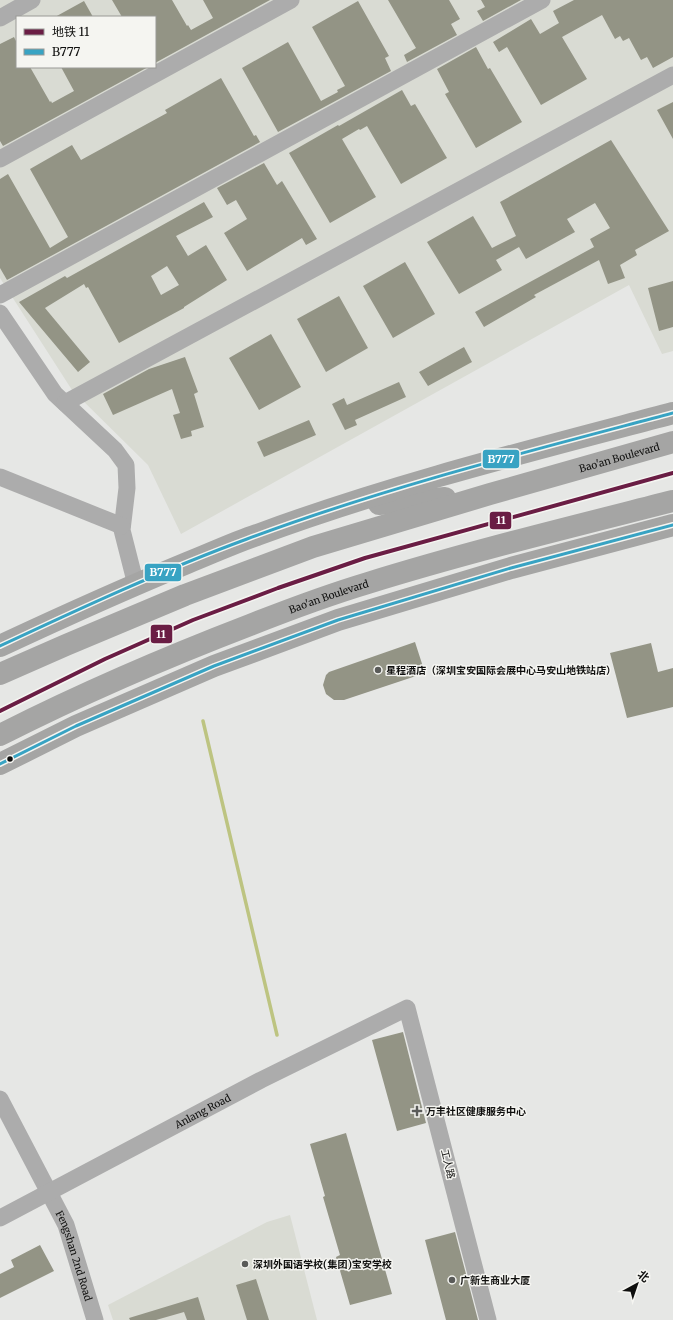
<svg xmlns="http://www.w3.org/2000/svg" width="673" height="1320" font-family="Merriweather,'Noto Sans SC',serif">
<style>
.built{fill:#d9dbd3;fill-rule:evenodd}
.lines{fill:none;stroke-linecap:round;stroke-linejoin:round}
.stream{stroke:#bdc481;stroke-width:3.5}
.building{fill:#939485;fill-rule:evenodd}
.minor{stroke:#acacac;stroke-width:17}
.major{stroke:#a5a5a4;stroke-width:22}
.bus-1-casing{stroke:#f5f5f1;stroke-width:6}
.bus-1{stroke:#38a3c3;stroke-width:3}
.metro-1-casing{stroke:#f5f5f1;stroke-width:7}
.metro-1{stroke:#6a1d44;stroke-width:4}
.poi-dot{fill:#5a5b59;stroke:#f5f5f1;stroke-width:1.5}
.bus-dot{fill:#0f0f0e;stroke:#f5f5f1;stroke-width:1.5}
.labels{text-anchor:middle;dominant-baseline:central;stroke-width:3;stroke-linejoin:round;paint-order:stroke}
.street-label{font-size:10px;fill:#0f0f0e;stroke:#f5f5f1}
.poi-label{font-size:10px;font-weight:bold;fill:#0f0f0e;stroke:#f5f5f1;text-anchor:start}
.line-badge{stroke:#f5f5f1;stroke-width:1.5}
.badge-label{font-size:11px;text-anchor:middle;font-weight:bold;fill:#fff}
</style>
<rect width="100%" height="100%" fill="#e6e7e5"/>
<path class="built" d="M0 0H673V351L662 354 629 285 181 534 148 465 72 390 0 278ZM17 17H155V67H17Z
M290 1215 317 1320H113L108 1305 267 1222Z"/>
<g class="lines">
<path class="stream" d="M203 721 277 1035"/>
</g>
<path class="building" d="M112 0H172L187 26 188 25 191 30 213 18 203 0H270L155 63V17H122Z
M388 0H449L460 19 451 24 457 35 407 62 404 55 416 48Z
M481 0H521L483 21 477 11 485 7Z
M574 0H673V57L653 68 647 57 641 60 629 38 623 41 620 36 615 39 602 15 562 37 587 79 541 105 507 47 499 52 493 42 531 19 540 34 559 23 553 11Z
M84 1 93 17H55Z
M358 1 389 56 385 58 391 71 278 132 242 68 288 42 321 101 338 92 337 90 345 86 312 27Z
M14 37 17 43V67H30L50 102 51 101 52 103 74 91 61 67H148L3 146 0 141V44Z
M476 47 488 69 490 68 522 122 476 148 445 94 449 92 437 69Z
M221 78 254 136 256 135 260 142 7 280 0 268V179L8 174 50 248 68 237 30 169 72 145 81 160 167 113 165 110Z
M402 90 411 106 415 104 447 158 401 184 367 126 360 130 359 129 342 139 376 197 330 223 289 153 338 125 339 126Z
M673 102V139L657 110Z
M611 140 669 231 635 250 637 255 620 265 625 278 608 284 599 260 534 295 536 297 484 327 475 312 594 247 590 239 610 228 595 203 567 219 575 232 526 259 519 247 496 260 502 270 459 294 427 242 473 216 492 248 516 236 500 202Z
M264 163 277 185 282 181 317 239 306 245 302 238 247 271 224 233 247 219 236 200 227 205 217 188Z
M204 202 213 217 176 236 188 256 206 245 227 280 184 307V308L119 343 88 287 86 288 84 284 45 308 90 362 78 372 19 302 65 276 67 278ZM167 266 179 285 161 295 151 276Z
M405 262 435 314 393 338 363 286Z
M673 281V327L659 331 648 288Z
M339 296 368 348 326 372 297 319Z
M271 334 301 387 259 410 229 358Z
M464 347 472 362 428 386 419 372Z
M185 357 198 392 194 394 204 427 191 431 192 436 181 439 173 415 180 413 172 389 113 415 103 394 149 369Z
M399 382 406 397 355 420 357 425 345 430 332 404 344 398 347 405Z
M309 420 316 435 264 457 257 442Z
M415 642 425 673 344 700H334L326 694 323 685 326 675 329 672Z
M651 643 658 672 673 668V707L627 718 610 653Z
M403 1032 426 1123 397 1131 372 1040Z
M346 1133 392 1294 350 1305 336 1257 340 1255 323 1197 325 1196 310 1144Z
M455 1232 478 1320H446L425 1240Z
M40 1245 54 1271 0 1298V1274L14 1267 11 1260Z
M256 1279 269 1320H247L236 1285Z
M198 1297 205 1320H187L184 1312 156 1320H130L129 1318Z"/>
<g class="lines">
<g class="minor">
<path d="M0 18 32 0"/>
<path d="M0 159 291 0"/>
<path d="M0 295 542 0"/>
<path d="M0 313 55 394 115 450 126 465 127 488 122 530 136 585"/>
<path d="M65 403 673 75"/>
<path d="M0 477 122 526"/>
<path id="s1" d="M0 1099 66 1225 95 1320"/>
<path id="s2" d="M0 1218 261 1080 407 1008 488 1320"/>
</g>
<g class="major">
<path d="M379 504 445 498"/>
<path d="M0 646C62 617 124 589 187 563 210 554 233 543 257 535 392 485 533 450 673 413"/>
<path id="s3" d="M0 674 66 645 185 595 313 547 490 494 673 442"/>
<path id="s4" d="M0 735C81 694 164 658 250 625 288 610 328 595 368 583 468 552 571 527 673 501"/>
<path d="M0 764 76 726 214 666 338 620 511 568 673 525"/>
</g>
<g class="bus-1-casing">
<path id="bus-1" d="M0 646C81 608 163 570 247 539 386 487 530 451 673 413
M0 764 76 726 214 666 338 620 511 568 673 525"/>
</g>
<use href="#bus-1" class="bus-1"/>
<g class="metro-1-casing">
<path id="metro-1" d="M0 711 105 659 193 620 278 588 365 558 673 473"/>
</g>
<use href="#metro-1" class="metro-1"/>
</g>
<g class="poi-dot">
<circle cx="378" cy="670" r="4"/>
<path d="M415 1105h4v4h4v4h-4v4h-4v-4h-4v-4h4z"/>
<circle cx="245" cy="1264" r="4"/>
<circle cx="452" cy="1280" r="4"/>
</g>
<circle class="bus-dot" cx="10" cy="759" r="3.5"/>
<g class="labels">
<g class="street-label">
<text stroke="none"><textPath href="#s3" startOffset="657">Bao'an Boulevard</textPath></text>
<text stroke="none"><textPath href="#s4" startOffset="357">Bao'an Boulevard</textPath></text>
<text stroke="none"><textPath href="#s2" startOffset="229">Anlang Road</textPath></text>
<text transform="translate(448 1164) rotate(76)">工人路</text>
<text stroke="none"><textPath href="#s1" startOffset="174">Fengshan 2nd Road</textPath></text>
</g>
<g class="poi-label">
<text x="386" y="670">星程酒店（深圳宝安国际会展中心马安山地铁站店）</text>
<text x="426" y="1111">万丰社区健康服务中心</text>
<text x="253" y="1264">深圳外国语学校(集团)宝安学校</text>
<text x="460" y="1280">广新生商业大厦</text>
</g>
</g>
<g class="line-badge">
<rect x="482" y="449" width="38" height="20" rx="4" fill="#38a3c3"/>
<rect x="489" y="511" width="23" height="19" rx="4" fill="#6a1d44"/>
<rect x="144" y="563" width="38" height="19" rx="4" fill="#38a3c3"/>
<rect x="150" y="624" width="23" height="20" rx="4" fill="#6a1d44"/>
</g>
<g class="badge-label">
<text x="501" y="463">B777</text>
<text x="501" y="524">11</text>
<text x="163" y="576">B777</text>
<text x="161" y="638">11</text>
</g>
<rect x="16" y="16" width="140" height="52" fill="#f5f5f1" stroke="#999996"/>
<rect x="24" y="29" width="20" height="6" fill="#6a1d44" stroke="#999996"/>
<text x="52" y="36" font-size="12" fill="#0f0f0e">地铁 11</text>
<rect x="24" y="49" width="20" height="6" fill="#38a3c3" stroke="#999996"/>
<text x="52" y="56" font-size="12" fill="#0f0f0e">B777</text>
<g transform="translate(637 1284) rotate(40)" stroke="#f5f5f1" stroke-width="3" paint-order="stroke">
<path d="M0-3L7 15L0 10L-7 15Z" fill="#0f0f0e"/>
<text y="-6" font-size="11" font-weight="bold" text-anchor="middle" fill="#0f0f0e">北</text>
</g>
</svg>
